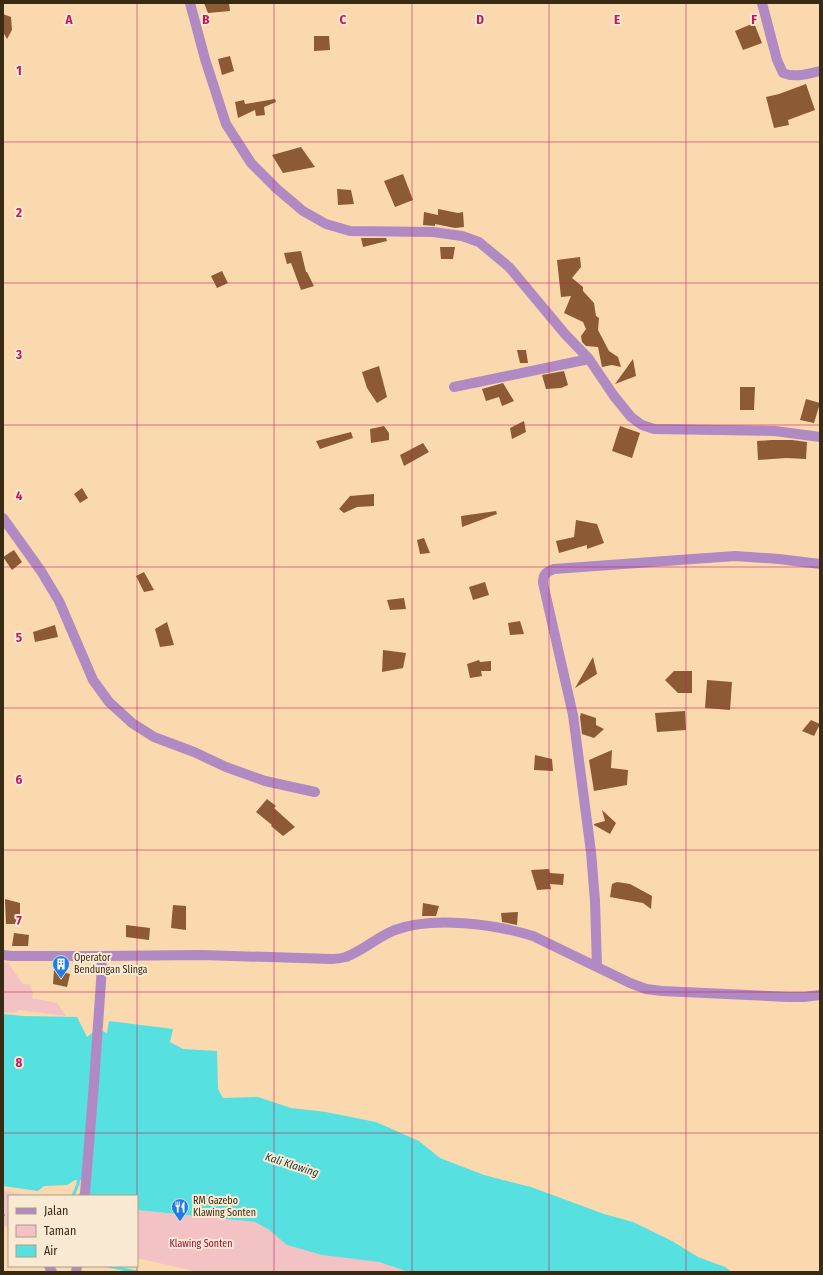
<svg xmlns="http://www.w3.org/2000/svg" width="823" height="1275" font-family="'Fira Sans Condensed',sans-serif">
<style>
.green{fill:#f2c2c4}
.water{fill:#56e0e0}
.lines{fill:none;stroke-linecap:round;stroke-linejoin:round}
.stream{stroke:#56e0e0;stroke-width:3}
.building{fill:#8c5a35}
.path{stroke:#b09672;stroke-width:2;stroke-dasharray:2 3;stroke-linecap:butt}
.minor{stroke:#b189c3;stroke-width:10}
.grid{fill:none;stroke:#c2185b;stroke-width:1;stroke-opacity:0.55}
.labels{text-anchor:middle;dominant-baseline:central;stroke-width:4;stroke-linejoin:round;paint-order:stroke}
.poi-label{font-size:10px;fill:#392a13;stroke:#faead4;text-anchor:start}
.park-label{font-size:10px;fill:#a10835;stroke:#faead4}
.water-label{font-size:11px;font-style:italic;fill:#213f3f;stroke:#faead4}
.grid-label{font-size:13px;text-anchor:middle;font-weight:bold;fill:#c2185b;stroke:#faead4;stroke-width:4;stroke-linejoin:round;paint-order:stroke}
</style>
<rect width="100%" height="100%" fill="#fad9ae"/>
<path class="green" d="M3 962 8 963 23 984 30 985 33 993 32 998 57 1003 66 1016 20 1010 14 1013 3 1012Z
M3 1191 27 1195 9 1196V1227L3 1226Z
M137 1210 255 1222 268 1229 287 1245 322 1255 379 1262 406 1271V1272H199L137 1258Z"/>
<path class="water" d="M3 1014 23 1016 77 1017 87 1037 97 1029 107 1033 109 1021 173 1029 170 1042 183 1049 217 1051 218 1089 223 1098 258 1097 291 1108 326 1112 376 1122 419 1141 440 1158 484 1175 531 1187 604 1214 633 1222 672 1241 698 1257 725 1267 732 1272H431L406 1271 379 1262 322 1255 287 1245 268 1229 255 1222 137 1210V1196H89L90 1181 75 1180 67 1185 44 1186 38 1191 3 1186Z"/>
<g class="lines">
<path class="stream" d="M73 1196 78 1184 79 1177
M108 1266 137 1272"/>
</g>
<path class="building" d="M204 3H229L230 11 208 13Z
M3 14 11 17 12 30 7 39 3 32Z
M754 23 762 43 743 50 735 31Z
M314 36H329L330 50 314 51Z
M230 56 234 71 222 75 218 59Z
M806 84 815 110 788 120 789 125 774 128 766 97 779 94Z
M275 99 276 102 264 107 265 115 256 116 255 110 238 118 235 102 244 100 245 104Z
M301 147 315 167 283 173 272 155Z
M403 174 413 200 395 207 384 181Z
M337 189 351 190 354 204 338 205Z
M438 209 458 213 463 212 464 227 455 228 435 224V226L423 225 424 212 438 215Z
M361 238H386L387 241 363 247Z
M440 247H455L453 259H441Z
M301 251 306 272H307L314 286 301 290 291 263 287 264 284 253Z
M580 257 581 267 572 278 583 287V291L594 303 596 316 599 318 598 330 609 351 618 357 621 367 612 365 602 367 598 347 586 346 582 342 581 336 586 329 583 322 564 313 571 296 561 297 557 260Z
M222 271 228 283 217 288 211 276Z
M517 350H526L528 363H520Z
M633 359 636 376 615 384Z
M379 366 387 397 377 403 367 388 362 372Z
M564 371 568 385 561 388 546 389 542 375Z
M503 383 514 401 502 406 499 397 486 401 482 389Z
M740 387H755L754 410H740Z
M806 399 820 403 814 423 800 420Z
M524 421 526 432 512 439 510 428Z
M384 426 389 433V440L371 443 370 429Z
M620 426 640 433 632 458 612 451Z
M351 432 353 438 320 449 316 441Z
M772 440H792L807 442 806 459 786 458 758 460 757 441Z
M423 443 429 452 404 466 400 455Z
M82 488 88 498 80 503 74 494Z
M374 494V506L357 507 344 513 339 509 350 496Z
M496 511 497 514 462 527 461 516Z
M576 520 597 524 604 543 587 549V545L559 553 556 541 574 537Z
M424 538 430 553 420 554 417 540Z
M14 550 22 562 12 570 3 557Z
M144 572 154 590 144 592 136 576Z
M485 582 489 595 473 600 469 587Z
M404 598 406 609 390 610 387 600Z
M520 621 524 634 510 635 508 623Z
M167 622 174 645 160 647 155 629Z
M55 625 58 637 35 642 33 632Z
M383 650 406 653 403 668 382 672Z
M593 657 597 674 575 688Z
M479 660 480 662 491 661V671H481L482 676 470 678 467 664Z
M674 671H692V693H678L665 680Z
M707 680 732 682 730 710 705 708Z
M685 711 686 730 657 732 655 713Z
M581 713 596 718V725L604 729 594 738 582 734 580 717Z
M811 720 820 724 814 736 802 731Z
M612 750 611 768 628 770 627 785 594 791 589 760Z
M535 755 552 759 553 771 534 770Z
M267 799 276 806 274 808 295 827 283 836 271 826 272 825 256 812Z
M602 810 616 823 610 834 594 825V824L605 821Z
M549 869 550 873 564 874 563 885 550 884 551 889 537 890 531 870Z
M617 882 630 884 652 896 651 909 643 903 610 897 612 884Z
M5 899 20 903V924H6Z
M423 903 439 906 436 916H422Z
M173 905 186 906V930L171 928Z
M518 912 517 925 502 922 501 913Z
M126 925 150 928 149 940 126 937Z
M14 933 29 935 28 946H12Z
M54 970 70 974 67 987 53 984Z"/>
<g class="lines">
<path class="path" d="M3 1215 9 1216"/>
<path class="minor" d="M190 3 205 59 226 124 251 163 277 189 303 211 326 224 350 231 433 232 462 236 479 242 509 267 565 334 589 359 614 396 631 417 642 425 654 429 775 431 820 437
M762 3 777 60 783 73C795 78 807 74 820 71
M454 387 589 359
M3 518 41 571 59 601 93 680 109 702 132 723 154 737 194 752 226 767 265 781 315 792
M3 955 12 956H101L201 955 332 959C336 959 342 958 346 957 364 950 377 937 395 930 433 916 494 924 533 936L630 983 646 989 662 991 788 997H804L820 995
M597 967 595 901 591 852 573 715 543 583C543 574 546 572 554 569L735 556 779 559 820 564
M84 1196 85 1193 94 1083 102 967 101 956
M49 1266 52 1272
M76 1272 77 1266"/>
</g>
<path class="grid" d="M137 3V1272M274 3V1272M412 3V1272M549 3V1272M686 3V1272M3 142H820M3 283H820M3 425H820M3 567H820M3 708H820M3 850H820M3 992H820M3 1133H820"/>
<defs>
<g id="building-pin" transform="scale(0.9)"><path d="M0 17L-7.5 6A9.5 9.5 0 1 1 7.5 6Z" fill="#1f7de6" stroke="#faead4"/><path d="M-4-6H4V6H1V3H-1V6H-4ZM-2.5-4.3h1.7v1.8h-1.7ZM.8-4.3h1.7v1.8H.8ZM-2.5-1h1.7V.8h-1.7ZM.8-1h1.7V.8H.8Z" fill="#fff"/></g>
<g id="restaurant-pin" transform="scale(0.9)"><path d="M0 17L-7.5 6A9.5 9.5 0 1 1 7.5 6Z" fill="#1f7de6" stroke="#faead4"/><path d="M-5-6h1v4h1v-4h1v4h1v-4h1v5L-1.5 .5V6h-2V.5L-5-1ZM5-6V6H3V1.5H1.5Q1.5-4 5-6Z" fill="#fff"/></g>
</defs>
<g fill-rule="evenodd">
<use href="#building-pin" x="61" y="964"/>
<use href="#restaurant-pin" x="180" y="1207"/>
</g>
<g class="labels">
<g class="poi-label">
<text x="74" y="958">Operator<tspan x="74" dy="12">Bendungan Slinga</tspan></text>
<text x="193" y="1201">RM Gazebo<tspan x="193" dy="12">Klawing Sonten</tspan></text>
</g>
<g class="park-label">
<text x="201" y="1244">Klawing Sonten</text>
</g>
<g class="water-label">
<text transform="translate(292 1165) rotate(18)">Kali Klawing</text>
</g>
</g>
<g class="grid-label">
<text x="69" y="24">A</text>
<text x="206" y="24">B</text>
<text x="343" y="24">C</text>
<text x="480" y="24">D</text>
<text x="617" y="24">E</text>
<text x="754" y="24">F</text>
<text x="19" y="75">1</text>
<text x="19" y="217">2</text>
<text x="19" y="359">3</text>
<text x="19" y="500">4</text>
<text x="19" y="642">5</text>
<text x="19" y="784">6</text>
<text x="19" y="925">7</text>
<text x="19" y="1067">8</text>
</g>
<rect width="823" height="1275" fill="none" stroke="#392a13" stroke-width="8"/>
<rect x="8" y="1195" width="130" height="72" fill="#faead4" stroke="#ad9d87"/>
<rect x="16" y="1208" width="20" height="6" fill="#b189c3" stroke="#ad9d87"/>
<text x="44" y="1215" font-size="12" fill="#392a13">Jalan</text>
<rect x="16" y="1225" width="20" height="12" fill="#f2c2c4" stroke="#ad9d87"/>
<text x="44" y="1235" font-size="12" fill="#392a13">Taman</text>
<rect x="16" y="1245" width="20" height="12" fill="#56e0e0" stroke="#ad9d87"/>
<text x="44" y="1255" font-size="12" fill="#392a13">Air</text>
</svg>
